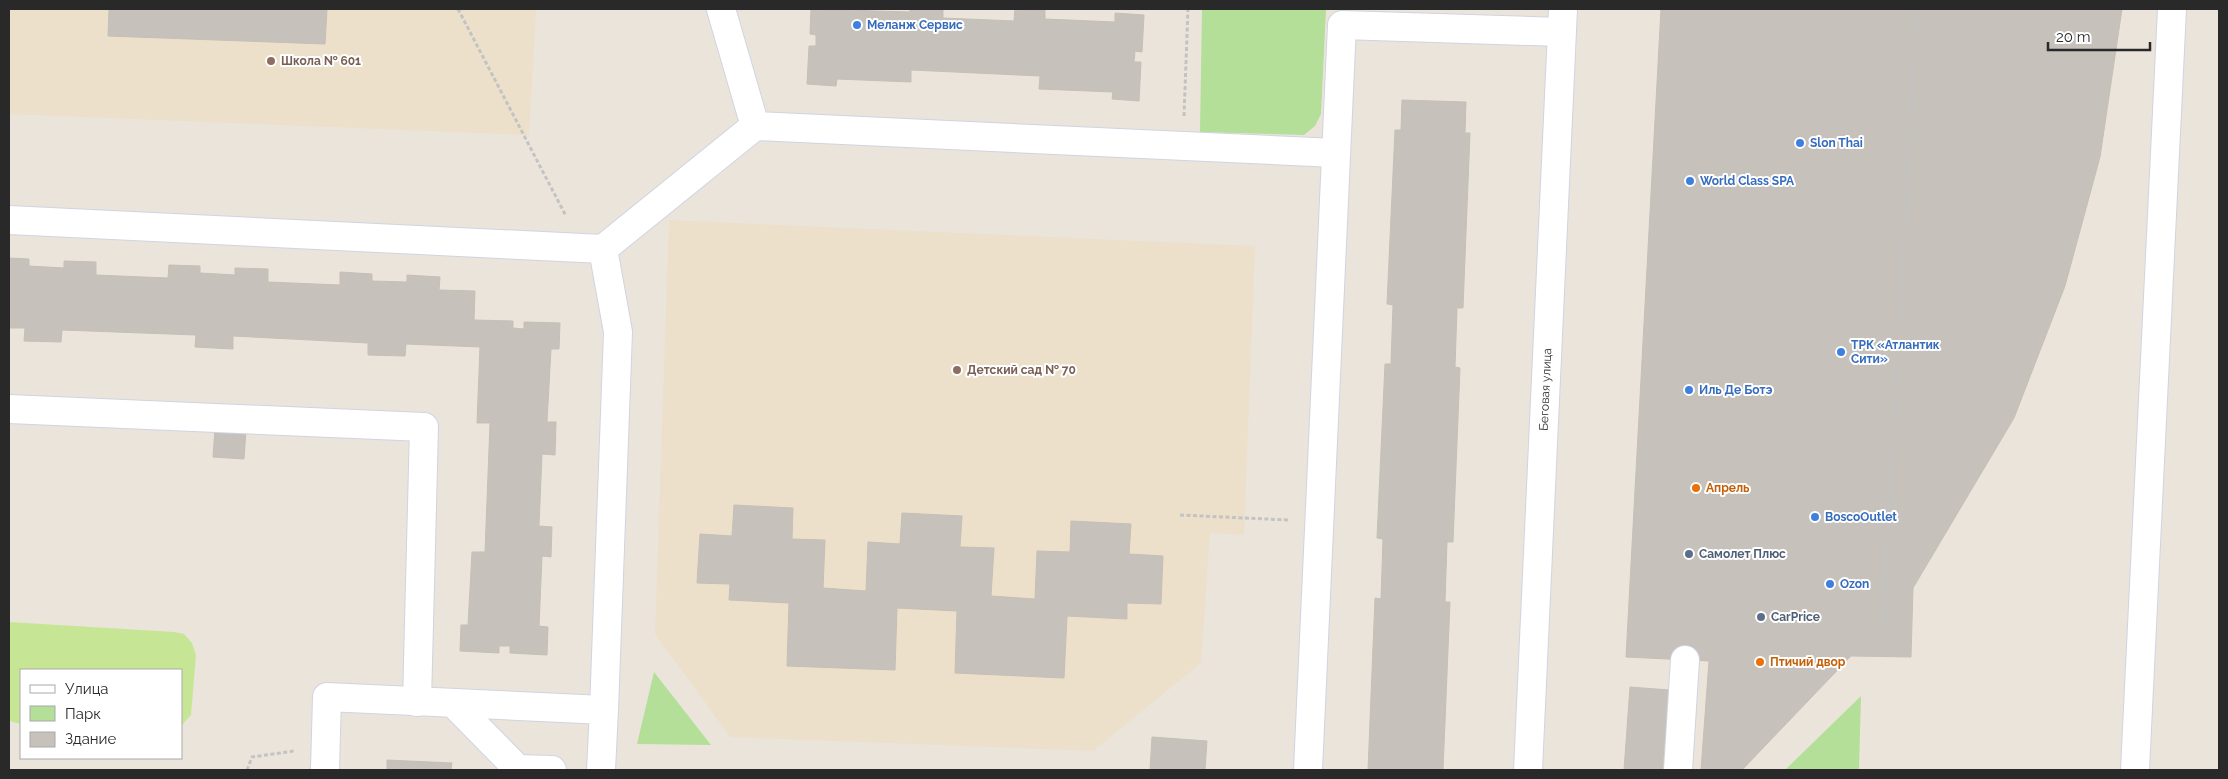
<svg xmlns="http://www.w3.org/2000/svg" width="2228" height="779" font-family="Raleway,sans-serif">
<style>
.education{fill:#ece0cb}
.green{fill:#b3df99}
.pitch{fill:#c6e695}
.building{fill:#c6c1bb;stroke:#c6bfb5}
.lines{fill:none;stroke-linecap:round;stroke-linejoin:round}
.minor-casing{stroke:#d0d4e1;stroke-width:30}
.path{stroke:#c3c3c3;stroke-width:3;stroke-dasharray:4 2.5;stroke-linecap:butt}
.minor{stroke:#fff;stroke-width:28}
.shop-dot{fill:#3f7fe0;stroke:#fff;stroke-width:2}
.education-dot{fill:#8d6e63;stroke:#fff;stroke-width:2}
.food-dot{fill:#e8710a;stroke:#fff;stroke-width:2}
.service-dot{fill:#5c6f8a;stroke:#fff;stroke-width:2}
.labels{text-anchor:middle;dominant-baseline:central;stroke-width:4;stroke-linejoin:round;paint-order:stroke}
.shop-label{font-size:12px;font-weight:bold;fill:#366cbe;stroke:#fff;text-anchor:start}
.education-label{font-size:12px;font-weight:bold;fill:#785e54;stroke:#fff;text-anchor:start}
.street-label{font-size:12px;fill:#292929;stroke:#fff}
.food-label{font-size:12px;font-weight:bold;fill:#c56008;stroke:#fff;text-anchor:start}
.service-label{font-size:12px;font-weight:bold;fill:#4e5e75;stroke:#fff;text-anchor:start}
</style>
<rect width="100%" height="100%" fill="#ebe4db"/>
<path class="education" d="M9 9H536L529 135 9 114Z
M669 220 1255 246 1244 535 1210 533 1201 663 1093 751 730 737 655 634Z"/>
<path class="green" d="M1202 9H1326L1321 114 1315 126 1304 135 1200 132Z
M654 672 711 745 637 744Z
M1861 696 1859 770H1785Z"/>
<path class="pitch" d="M9 622 174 632 184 634 192 643 196 655 191 715 181 726V670H21V724L9 721Z"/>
<path class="building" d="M109 9H327L325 44 108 36Z
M811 9 910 12V9H943V18L1014 21 1015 9 1045 10V19L1115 22V13L1144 15 1142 52 1135 51 1134 62H1141L1139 101 1112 99 1113 92 1039 89 1040 76 911 70V82L837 79 836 86 807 84 809 46H816V35L810 34Z
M1661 9H2122L2100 157 2065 286 2014 418 1913 588 1911 657 1851 656 1742 770H1701L1709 661 1626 657Z
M1402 100 1466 102 1465 133H1470L1463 308H1457L1455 367 1460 368 1453 542H1447L1445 602H1450L1443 770H1368L1375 598 1381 599 1383 539 1377 538 1385 364H1391L1393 305 1387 304 1395 130H1401Z
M9 258 29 259V266L64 268V261L96 262V275L168 278 169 265 200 266V273L235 275V268L268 269V282L340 285V272L372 274V281L407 282V275L440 277 439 290 475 291 474 320 513 321V328L524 329V322L560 323 559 349H551L547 422H556L555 455 542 454 539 526 552 527 551 557 542 556 539 626 548 627 547 655 510 653V646H499V653L460 651 461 625H468L472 552H485L490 423H477L480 347 406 344 405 356 368 355V343L233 336V349L195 347 196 335 62 330 61 342 24 341 25 328H9Z
M215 428 246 430 244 459 213 457Z
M734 505 793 508 792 539 825 540 823 588 866 591 868 542 900 544 902 513 962 516 960 547 994 548 991 596 1035 599 1037 551 1070 552 1071 521 1131 524 1129 554 1163 556 1161 604 1127 603V619L1067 616 1064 678 955 673 957 611 897 608 895 670 787 666 789 603 729 600 730 584 697 583 700 534 732 536Z
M1630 687 1669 690 1663 770H1624Z
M1152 737 1207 741 1205 770H1150Z
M387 760 452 763 451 770H387Z"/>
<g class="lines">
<g class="minor-casing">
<g id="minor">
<path d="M721 9 755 126 1335 153"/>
<path d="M9 220 603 249"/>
<path d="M9 409 424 427 417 702"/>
<path d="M454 704 518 769 552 770"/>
<path d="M604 710 618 332 603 249 755 126"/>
<path d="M325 770 327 697 604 710 601 770"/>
<path d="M1308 770 1342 25 1561 32"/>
<path id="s1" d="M1528 770 1563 9"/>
<path d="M1678 770 1685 660"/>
<path d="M2135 770 2172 9"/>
</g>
</g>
<path class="path" d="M458 9 566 216
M1184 116 1188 9
M1180 515 1288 520
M1882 657 1916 9
M247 770 252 757 294 751"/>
<use href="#minor" class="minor"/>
</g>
<g class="shop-dot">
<circle cx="857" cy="25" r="5"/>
<circle cx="1800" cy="143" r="5"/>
<circle cx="1690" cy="181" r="5"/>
<circle cx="1841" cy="352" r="5"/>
<circle cx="1689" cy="390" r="5"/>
<circle cx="1815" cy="517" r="5"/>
<circle cx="1830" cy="584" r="5"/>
</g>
<g class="education-dot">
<circle cx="271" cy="61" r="5"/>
<circle cx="957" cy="370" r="5"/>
</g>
<g class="food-dot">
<circle cx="1696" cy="488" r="5"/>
<circle cx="1760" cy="662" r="5"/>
</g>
<g class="service-dot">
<circle cx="1689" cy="554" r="5"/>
<circle cx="1761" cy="617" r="5"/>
</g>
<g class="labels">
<g class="shop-label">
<text x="867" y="25">Меланж Сервис</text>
<text x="1810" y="143">Slon Thai</text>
<text x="1700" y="181">World Class SPA</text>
<text x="1851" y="345">ТРК «Атлантик<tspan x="1851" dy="14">Сити»</tspan></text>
<text x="1699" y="390">Иль Де Ботэ</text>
<text x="1825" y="517">BoscoOutlet</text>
<text x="1840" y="584">Ozon</text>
</g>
<g class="education-label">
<text x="281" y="61">Школа № 601</text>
<text x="967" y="370">Детский сад № 70</text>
</g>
<g class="street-label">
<text stroke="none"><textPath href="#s1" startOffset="381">Беговая улица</textPath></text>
</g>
<g class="food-label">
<text x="1706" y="488">Апрель</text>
<text x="1770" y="662">Птичий двор</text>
</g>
<g class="service-label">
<text x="1699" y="554">Самолет Плюс</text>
<text x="1771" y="617">CarPrice</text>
</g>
</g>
<rect width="2228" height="779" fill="none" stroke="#292929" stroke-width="20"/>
<rect x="20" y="669" width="162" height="90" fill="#ffffff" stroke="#a9a9a9"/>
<rect x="30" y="685" width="25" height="8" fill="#ffffff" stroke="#a9a9a9"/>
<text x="65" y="694" font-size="15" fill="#292929">Улица</text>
<rect x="30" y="706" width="25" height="15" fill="#b3df99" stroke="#a9a9a9"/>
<text x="65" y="719" font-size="15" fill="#292929">Парк</text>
<rect x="30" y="732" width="25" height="15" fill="#c6c1bb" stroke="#a9a9a9"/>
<text x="65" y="744" font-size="15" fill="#292929">Здание</text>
<path d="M2048 42v8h102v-8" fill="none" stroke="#292929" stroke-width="2.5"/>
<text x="2056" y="42" font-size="15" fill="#292929" stroke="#ffffff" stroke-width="4" paint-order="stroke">20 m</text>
</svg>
